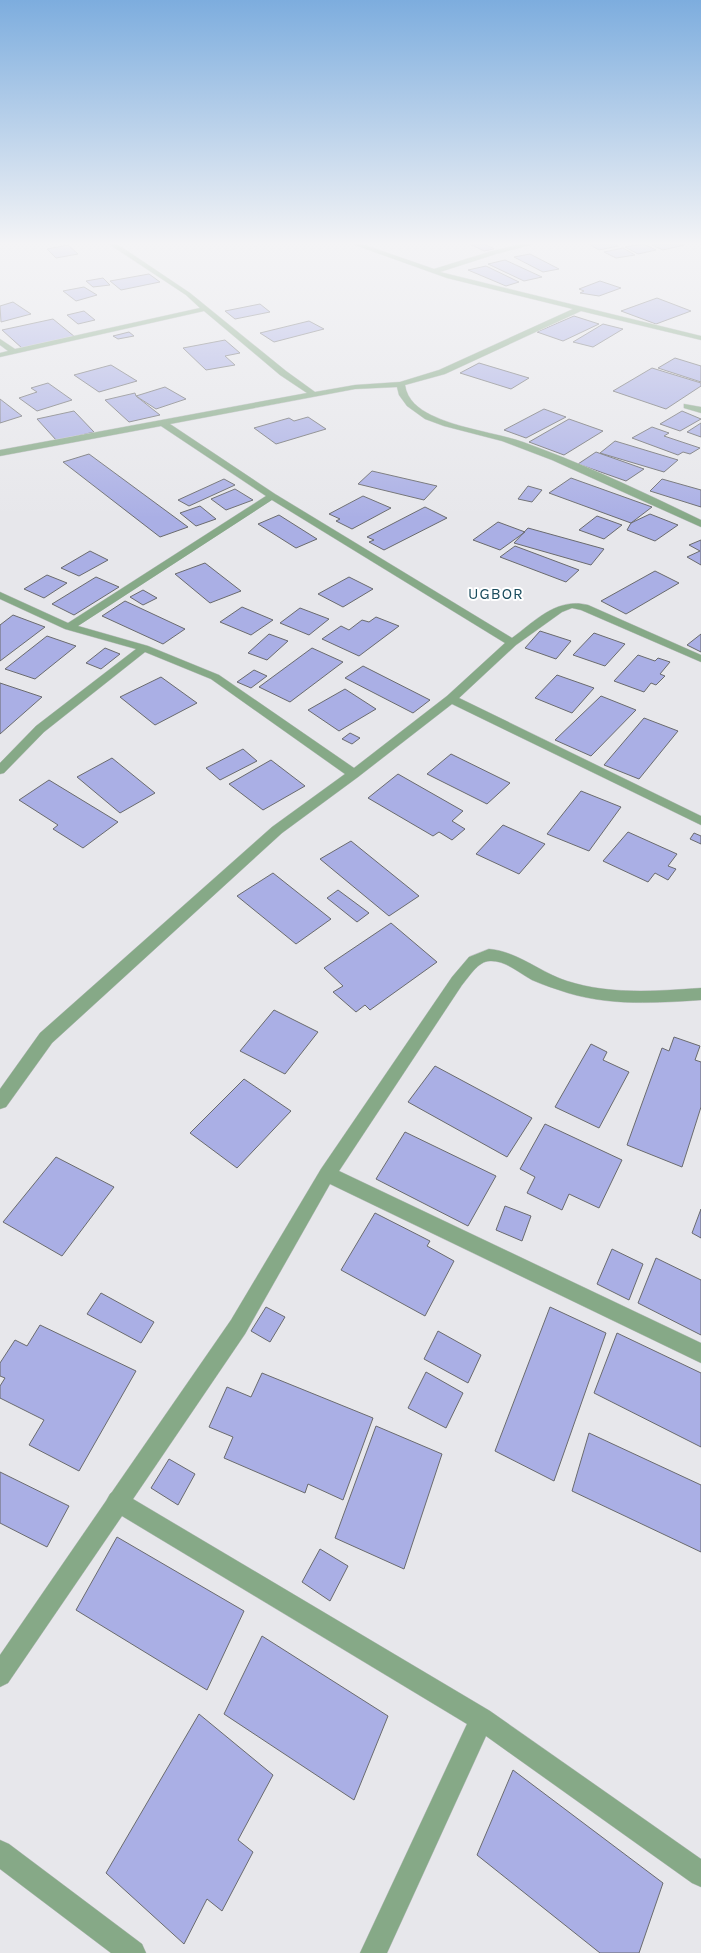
<svg xmlns="http://www.w3.org/2000/svg" width="701" height="1953" font-family="Karla,sans-serif">
<style>
.building{fill:#aaafe5;stroke:#6a6b6e}
.lines{fill:none;stroke-linecap:round;stroke-linejoin:round}
.minor-casing{stroke:#c5c5c9;stroke-width:1}
.minor{fill:#86a987;fill-rule:evenodd}
.labels{text-anchor:middle;dominant-baseline:central;stroke-width:4;stroke-linejoin:round;paint-order:stroke}
.far-quarter-label{font-size:16px;letter-spacing:1px;fill:#1b4d5e;stroke:#fff}
</style>
<rect width="100%" height="100%" fill="#e7e7eb"/>
<path class="building" d="M470 244H485L494 249 484 251Z
M589 244H614L618 246 599 250Z
M644 244 656 250 638 254 625 247Z
M656 244H683L684 245 663 250 652 245Z
M68 245 78 254 56 258 47 249Z
M623 248 635 255 616 258 604 252Z
M530 254 559 269 543 272 514 257Z
M505 260 542 277 524 281 488 264Z
M486 266 519 282 506 286 468 270Z
M149 274 160 282 121 290 110 281Z
M103 278 110 285 93 287 86 281Z
M600 281 621 288 599 296 580 293 584 291 579 289Z
M84 287 97 295 76 301 63 291Z
M657 298 691 311 656 324 621 311Z
M13 302 31 314 1 322 0 306Z
M260 304 270 312 235 319 225 311Z
M84 311 95 320 78 324 67 315Z
M574 316 599 324 563 341 537 332Z
M53 319 75 337 23 349 2 330Z
M309 321 324 329 274 342 260 333Z
M603 324 623 329 593 347 573 342Z
M129 332 134 336 118 339 113 336Z
M225 340 240 353 225 356 235 365 206 370 183 348Z
M675 358 701 366V382L658 368Z
M479 363 529 378 511 389 460 373Z
M111 365 137 381 99 392 74 375Z
M652 368 701 383V386L666 409 613 391Z
M48 383 72 400 37 411 19 398 37 392 31 388Z
M165 387 186 399 156 409 136 396Z
M135 393 136 396 160 415 129 422 105 400Z
M0 399 22 416 0 423Z
M544 409 566 417 526 438 504 430Z
M74 411 94 432 57 441 37 419Z
M682 411 701 419 680 431 660 424Z
M308 417 326 429 276 444 254 428 289 418 294 421Z
M569 419 603 431 564 455 529 442Z
M701 423V437L687 432Z
M652 427 669 433 664 436 700 448 690 454 683 452 678 455 632 438Z
M615 441 678 460 664 472 600 453Z
M596 452 644 469 626 481 578 464Z
M89 454 188 527 160 537 63 462Z
M372 471 437 486 424 500 358 484Z
M571 478 652 507 631 523 549 493Z
M224 479 235 485 189 506 178 500Z
M662 479 701 490V507L650 491Z
M528 486 542 490 532 502 518 499Z
M235 489 253 500 226 510 211 499Z
M363 496 391 508 352 529 336 521 340 519 329 514Z
M200 506 216 519 196 526 180 513Z
M425 507 447 518 384 550 369 542 374 540 367 537Z
M650 514 678 525 655 541 627 530 631 523Z
M279 515 317 539 296 548 258 524Z
M597 516 622 525 604 539 579 530Z
M498 522 525 532 500 550 473 540Z
M528 528 604 549 591 565 514 543Z
M701 540V565L687 557 700 551 689 545Z
M515 546 579 570 566 582 500 557Z
M90 551 108 560 79 576 61 568Z
M205 563 241 591 210 603 175 574Z
M655 571 679 583 626 614 601 601Z
M47 575 67 583 44 598 24 589Z
M96 577 119 587 74 615 52 604Z
M349 577 373 589 343 607 318 594Z
M143 590 157 598 143 605 130 597Z
M125 601 185 629 163 644 102 616Z
M242 607 273 620 251 635 220 622Z
M300 608 329 619 309 635 280 623Z
M13 615 45 627 0 661V625Z
M376 617 399 626 359 656 322 639 341 626 349 630 362 620 369 622Z
M540 631 571 641 556 659 525 648Z
M594 633 625 644 605 666 573 655Z
M269 634 288 641 267 660 248 653Z
M701 634V652L687 645Z
M47 636 76 646 35 679 5 669Z
M105 648 120 654 101 669 86 663Z
M312 648 343 662 290 702 259 687Z
M638 655 655 661 658 658 670 662 660 674 665 676 656 685 651 683 644 692 614 681Z
M363 666 430 700 413 713 345 678Z
M254 670 267 676 251 688 237 682Z
M557 675 594 688 572 713 535 698Z
M161 677 197 703 155 725 120 697Z
M0 683 42 697 0 734Z
M345 689 376 709 339 731 308 710Z
M601 696 636 710 591 756 555 740Z
M644 718 678 731 639 779 604 765Z
M350 733 360 738 352 744 342 739Z
M243 749 257 761 220 780 206 768Z
M451 754 510 783 487 804 427 774Z
M112 758 155 793 120 813 77 777Z
M271 760 305 786 263 810 229 784Z
M398 774 463 811 452 821 465 829 452 840 439 832 433 836 368 798Z
M49 780 118 822 83 848 53 829 58 825 19 800Z
M581 791 621 807 589 851 547 834Z
M503 825 545 844 519 874 476 854Z
M628 832 677 854 668 866 676 869 668 880 655 873 648 882 603 861Z
M694 833 701 836V844L690 839Z
M351 841 419 896 389 916 320 859Z
M273 873 331 919 296 944 237 896Z
M338 890 369 913 357 922 327 898Z
M391 923 437 962 370 1010 365 1005 356 1012 333 992 343 986 324 968Z
M274 1010 318 1032 285 1074 240 1051Z
M674 1037 700 1046 695 1060 701 1062V1107L682 1167 627 1145 662 1048 669 1051Z
M591 1044 607 1052 603 1060 629 1072 599 1128 555 1107Z
M435 1066 532 1118 507 1157 408 1102Z
M244 1079 291 1111 237 1168 190 1133Z
M545 1124 622 1160 599 1208 569 1194 562 1210 527 1193 535 1177 520 1169Z
M405 1132 496 1176 468 1226 376 1179Z
M56 1157 114 1187 62 1256 3 1222Z
M505 1206 531 1216 522 1241 496 1230Z
M701 1209V1238L692 1233Z
M375 1213 430 1241 427 1246 454 1261 425 1316 341 1270Z
M612 1249 643 1264 629 1300 597 1284Z
M656 1258 701 1280V1335L638 1303Z
M101 1293 154 1322 141 1343 87 1314Z
M266 1307 285 1317 270 1342 251 1331Z
M550 1307 606 1333 554 1481 495 1451Z
M40 1325 136 1371 79 1471 29 1445 44 1420 0 1398V1386L5 1378 0 1376V1363L15 1340 27 1346Z
M438 1331 481 1355 468 1383 424 1359Z
M617 1333 701 1373V1447L594 1393Z
M426 1372 463 1393 446 1428 408 1408Z
M262 1373 373 1418 343 1500 308 1484 305 1493 224 1458 233 1437 209 1427 227 1387 251 1397Z
M376 1426 442 1454 404 1569 335 1538Z
M589 1433 701 1485V1552L572 1491Z
M169 1459 195 1474 178 1505 151 1488Z
M0 1472 69 1506 47 1547 0 1523Z
M117 1537 244 1611 207 1690 76 1610Z
M320 1549 348 1566 330 1601 302 1582Z
M262 1636 388 1716 354 1800 224 1714Z
M199 1714 273 1775 238 1840 253 1852 222 1911 207 1899 184 1944 106 1873Z
M513 1770 663 1883 639 1953H600L477 1855Z"/>
<g class="lines">
<g class="minor-casing">
<path id="minor" d="M109 244H117L190 293 286 371 315 392 355 385 400 382 439 370 573 309 447 278 352 244H362L434 269 492 251 521 244H534L496 254 440 272 701 336V340L581 311 445 374 405 385C407 400 419 409 431 415 460 429 493 432 523 442 584 464 643 492 701 520V527L552 460 502 441 444 426 425 419 407 406 399 395 397 387 355 389 170 424 275 494 512 638C535 621 557 597 588 605L701 655V662L581 610 572 608 562 612 516 645 459 698 701 816V825L452 704 358 777 282 833 52 1043 6 1107 0 1109V1089L40 1033 272 827 345 774 211 679 145 652 44 732 4 773 0 774V763L36 726 136 649 65 629 0 599V592L68 623 266 496 161 426 0 456V450L307 393 280 375 204 311 0 357V353L8 351 0 345V339L15 349 200 308 186 295ZM272 500 505 643 447 696 354 768 219 675 148 646 78 626Z
M684 404 701 407V413L684 408Z
M489 949C517 951 541 973 567 981 610 995 657 991 701 988V1000C657 1003 611 1006 568 993 556 989 543 985 532 980 519 973 505 960 490 961 478 961 469 977 462 985L339 1171 701 1343V1363L330 1184 245 1334 133 1499 490 1711 701 1859V1887L692 1883 486 1736 387 1953H360L467 1724 122 1516 8 1683 0 1687V1655L106 1501 110 1494 112 1492 231 1320 321 1169 452 977 469 957Z
M0 1840 9 1844 142 1944 146 1953H111L0 1869Z"/>
</g>
<use href="#minor" class="minor"/>
</g>
<linearGradient id="sky" x2="0" y2="1"><stop stop-color="#7dadde"/><stop offset="0.47" stop-color="#f4f4f6"/><stop offset="1" stop-color="#f4f4f6" stop-opacity="0"/></linearGradient>
<rect width="701" height="518" fill="url(#sky)"/>
<g class="labels">
<g class="far-quarter-label">
<text x="496" y="593">UGBOR</text>
</g>
</g>
</svg>
